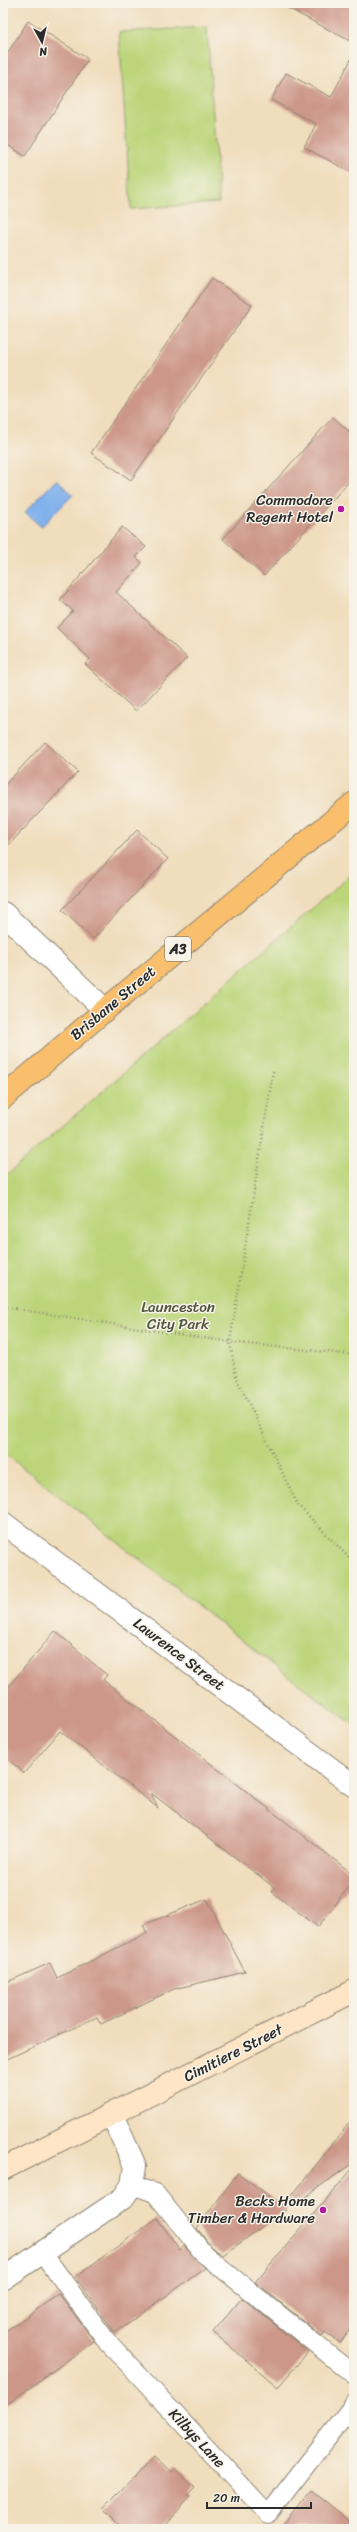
<svg xmlns="http://www.w3.org/2000/svg" width="357" height="2532" font-family="Sriracha,sans-serif">
<style>
.green{fill:#bcd57a;stroke:#748052}
.water{fill:#80b1ec;stroke:#566e8c}
.building{fill:#cc9789}
.lines{fill:none;stroke-linecap:round;stroke-linejoin:round}
.lane-casing{stroke:#8e8474;stroke-width:20}
.street-casing{stroke:#8e8474;stroke-width:24}
.secondary-casing{stroke:#8e8474;stroke-width:24}
.highway-casing{stroke:#8e8474;stroke-width:24}
.path{stroke:#8e8474;stroke-width:2.5;stroke-dasharray:1 3;stroke-linecap:butt}
.lane{stroke:#fff;stroke-width:18}
.street{stroke:#fff;stroke-width:22}
.secondary{stroke:#fde5c5;stroke-width:22}
.highway{stroke:#f9bf6d;stroke-width:22}
.poi-dot{fill:#b5179e;stroke:#f7f3e8;stroke-width:1.5}
.labels{text-anchor:middle;dominant-baseline:central;stroke-width:3;stroke-linejoin:round;paint-order:stroke}
.shield{fill:#f7f3e8;stroke:#686764;stroke-width:1}
.shield-label{font-size:14px;font-weight:bold;fill:#2b2b2b}
.poi-label{font-size:15px;fill:#2b2b2b;stroke:#f7f3e8;text-anchor:end}
.street-label{font-size:15px;fill:#2b2b2b;stroke:#f7f3e8}
.park-label{font-size:15px;fill:#4f563f;stroke:#f7f3e8}
</style>
<rect width="100%" height="100%" fill="#f7f3e8"/>
<filter id="ink" filterUnits="userSpaceOnUse"><feTurbulence type="fractalNoise" baseFrequency=".025" numOctaves="2"/><feDisplacementMap in="SourceGraphic" scale="8" xChannelSelector="R" yChannelSelector="G"/><feConvolveMatrix kernelMatrix="1 2 1 2 8 2 1 2 1" color-interpolation-filters="sRGB"/></filter>
<filter id="wash" filterUnits="userSpaceOnUse"><feTurbulence type="fractalNoise" baseFrequency=".012" numOctaves="4" result="noise"/><feDisplacementMap in="SourceGraphic" scale="16" xChannelSelector="R" yChannelSelector="G"/><feGaussianBlur stdDeviation="0.9" result="paint"/><feColorMatrix in="noise" values="0 0 0 0 0 0 0 0 0 0 0 0 0 0 0 0 0 1.4 0 .05"/><feComposite in="paint" operator="in"/></filter>
<g filter="url(#wash)">
<rect width="100%" height="100%" fill="#f0ddbc"/>
<path class="green" d="M207 27 219 203 131 209 119 32Z
M354 872V1725L280 1670 3 1452V1178Z"/>
<path class="water" d="M57 479 73 495 41 527 25 512Z"/>
<g id="blocks">
<path class="building" d="M278 3H354V43Z
M28 21 88 59 25 156 3 142V60Z
M354 54V174L304 147 316 124 271 100 286 73 331 97Z
M212 278 252 305 131 480 91 453Z
M333 417 354 436V476L264 576 223 539Z
M122 527 146 547 136 557 142 563 116 592 187 658 136 711 85 664 90 659 57 628 73 611 60 600Z
M45 742 78 772 3 851V787Z
M137 830 168 859 93 939 62 910Z
M55 1631 107 1675 103 1680 354 1875V1880L318 1927 272 1892 275 1888 151 1793 158 1808 60 1731 24 1773 3 1755V1693Z
M207 1899 245 1972 174 1989 101 2024 97 2017 3 2061V1984L50 1963 57 1978 147 1933 143 1925Z
M354 2117V2162L295 2204 290 2198Z
M354 2167V2324L340 2343 325 2332 322 2336 255 2282Z
M238 2173 287 2209 223 2255 211 2247 197 2228Z
M157 2218 180 2250 184 2246 205 2268 115 2333 75 2277Z
M59 2294 94 2341 3 2407V2333Z
M242 2298 308 2352 278 2387 213 2332Z
M154 2457 171 2473 175 2469 195 2488 187 2496 190 2498 160 2529H122L102 2509Z
M311 2490 354 2524V2529H280Z"/>
</g>
</g>
<g filter="url(#ink)">
<use href="#blocks" fill-opacity="0" stroke="#8e8474" stroke-width="1"/>
<g class="lines">
<g class="lane-casing">
<path id="lane" d="M132 2185 155 2193 204 2254 354 2375
M42 2252 106 2340 268 2514 354 2404"/>
</g>
<g class="street-casing">
<path id="street" d="M3 913 105 1010
M3 1523 354 1786
M3 2279 123 2198 132 2185 135 2166 112 2115"/>
</g>
<g class="secondary-casing">
<path id="secondary" d="M3 2169 354 1991"/>
</g>
<g class="highway-casing">
<path id="highway" d="M3 1098 105 1010 354 803"/>
</g>
<path class="path" d="M273 1071 230 1342 236 1377 298 1505 354 1563
M3 1307 230 1342 354 1355"/>
<use href="#lane" class="lane"/>
<use href="#street" class="street"/>
<use href="#secondary" class="secondary"/>
<use href="#highway" class="highway"/>
</g>
</g>
<g class="poi-dot">
<circle cx="341" cy="509" r="4"/>
<circle cx="323" cy="2210" r="4"/>
</g>
<g class="labels">
<rect class="shield" x="165" y="937" width="26" height="24" rx="3"/>
<g class="shield-label">
<text x="178" y="949">A3</text>
</g>
<g class="poi-label">
<text x="333" y="500">Commodore<tspan x="333" dy="17">Regent Hotel</tspan></text>
<text x="315" y="2201">Becks Home<tspan x="315" dy="17">Timber &amp; Hardware</tspan></text>
</g>
<g class="street-label">
<text transform="translate(113 1003) rotate(-40)">Brisbane Street</text>
<text transform="translate(179 1654) rotate(37)">Lawrence Street</text>
<text transform="translate(233 2053) rotate(-27)">Cimitiere Street</text>
<text transform="translate(197 2438) rotate(47)">Kilbys Lane</text>
</g>
<g class="park-label">
<text x="178" y="1307">Launceston<tspan x="178" dy="17">City Park</tspan></text>
</g>
</g>
<rect width="357" height="2532" fill="none" stroke="#f7f3e8" stroke-width="16"/>
<g transform="translate(42 42) rotate(172)" stroke="#f7f3e8" stroke-width="3" paint-order="stroke">
<path d="M0-3L7 15L0 10L-7 15Z" fill="#2b2b2b"/>
<text y="-6" font-size="11" font-weight="bold" text-anchor="middle" fill="#2b2b2b">N</text>
</g>
<path d="M207 2502v6h104v-6" fill="none" stroke="#2b2b2b" stroke-width="2"/>
<text x="213" y="2502" font-size="12" fill="#2b2b2b" stroke="#f7f3e8" stroke-width="3" paint-order="stroke">20 m</text>
</svg>
